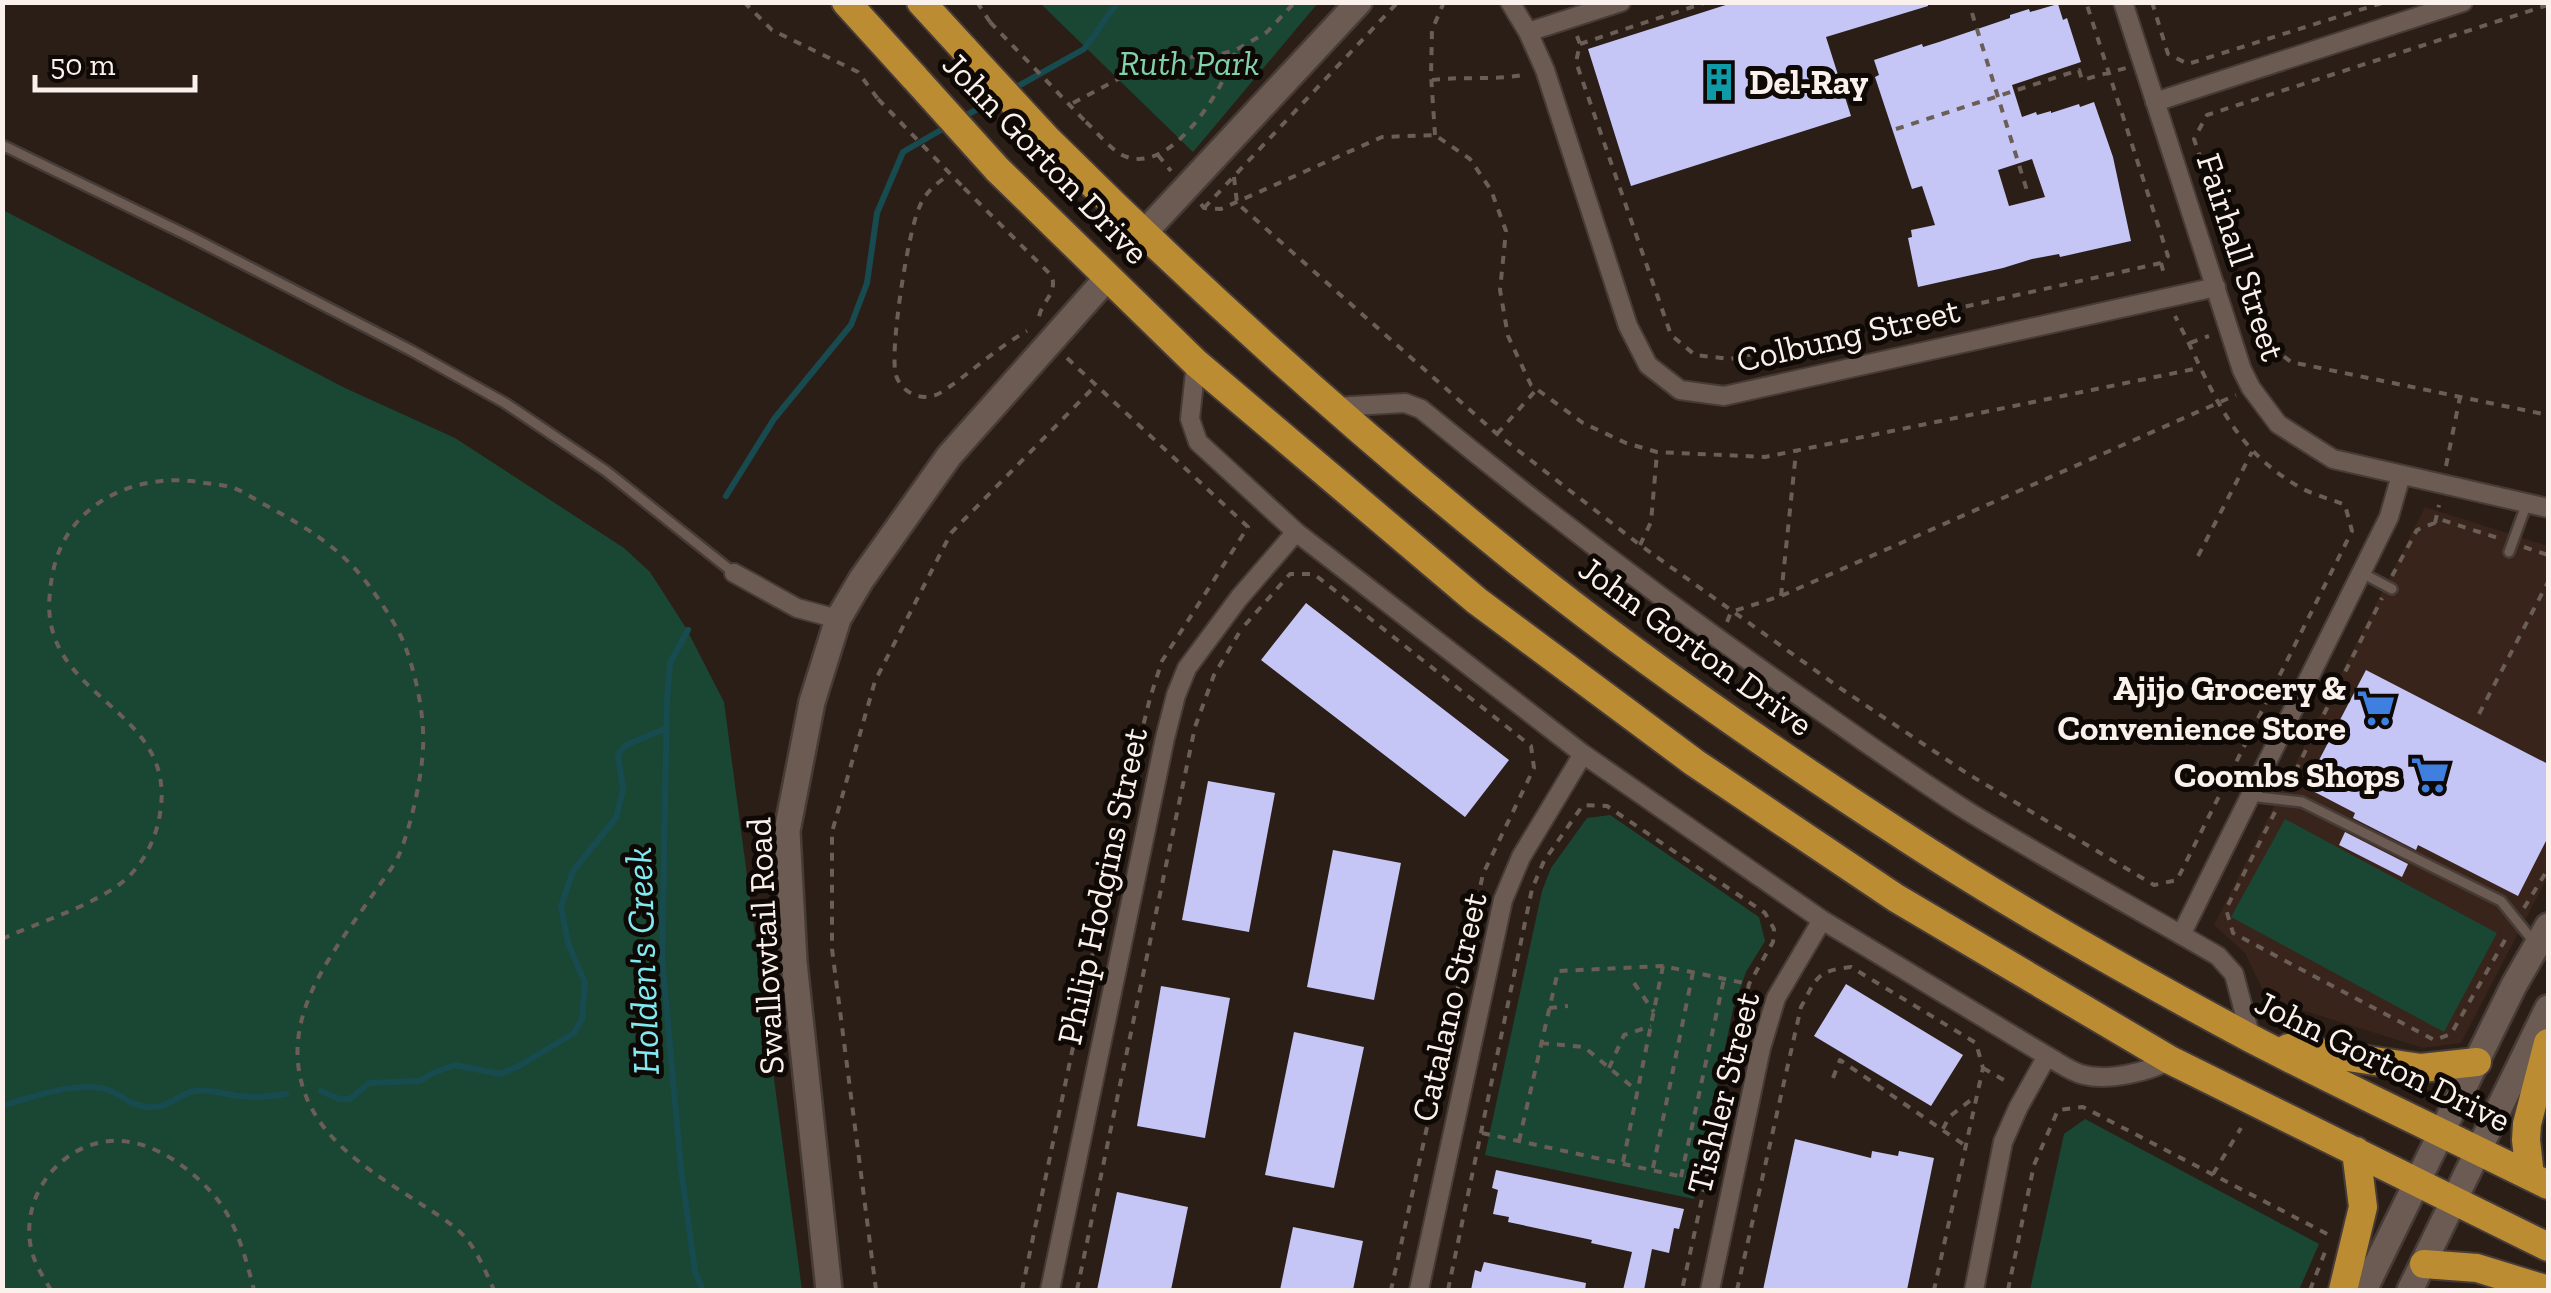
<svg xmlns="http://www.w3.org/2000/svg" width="2551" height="1293" font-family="'Zilla Slab',serif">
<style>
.built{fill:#38241a}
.green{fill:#194734}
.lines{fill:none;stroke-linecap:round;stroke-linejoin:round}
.stream{stroke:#184b4f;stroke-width:6}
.building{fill:#c5c6f6;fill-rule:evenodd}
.lane-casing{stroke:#463b36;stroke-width:14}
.street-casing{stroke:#463b36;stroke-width:22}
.secondary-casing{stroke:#463b36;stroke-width:30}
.primary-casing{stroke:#463b36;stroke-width:32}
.path{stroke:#6a5e57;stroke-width:4;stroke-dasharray:8 8;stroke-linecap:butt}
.lane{stroke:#6b5b52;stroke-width:9}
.street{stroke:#6b5b52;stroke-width:18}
.secondary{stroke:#6b5b52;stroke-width:25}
.primary{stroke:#bc8c32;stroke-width:28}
.primary-bridge-casing{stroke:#463b36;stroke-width:32;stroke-linecap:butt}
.path-bridge{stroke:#6a5e57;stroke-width:4;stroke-dasharray:8 8;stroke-linecap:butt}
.primary-bridge{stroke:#bc8c32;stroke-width:28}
.labels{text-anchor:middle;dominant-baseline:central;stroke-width:10;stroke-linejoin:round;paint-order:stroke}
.park-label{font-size:35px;font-style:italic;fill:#80d2ac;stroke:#0f0906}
.poi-label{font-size:35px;font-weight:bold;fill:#faf1ec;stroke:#0f0906;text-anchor:end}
.street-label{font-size:35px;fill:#faf1ec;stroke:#0f0906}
.water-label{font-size:38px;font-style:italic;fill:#82e9f1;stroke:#0f0906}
</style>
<rect width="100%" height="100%" fill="#2b1e16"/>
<path class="built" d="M2425 507 2548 546V876L2461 1043 2423 1048 2267 999 2245 953 2214 925Z"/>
<path class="green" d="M1040 3H1318L1193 152Z
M3 210 345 388 455 438 624 548 650 572 686 628 724 702 802 1290H3Z
M1610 815 1759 917 1765 941 1746 972 1733 1009 1694 1199 1485 1155 1542 891 1551 868 1587 818Z
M2285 819 2497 933 2444 1032 2231 917Z
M2085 1119 2319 1244 2299 1290H2030L2064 1134Z"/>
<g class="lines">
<path class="stream" d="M1013 89 1084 49 1118 2
M961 118 998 98
M726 496 774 419 851 325 867 283 877 213 903 152 946 127
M688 630 670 663 667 702 662 958 681 1168 695 1272 703 1290
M321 1091 339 1099H350L369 1083 420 1081 433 1073 455 1065 500 1074 519 1066 574 1033 582 1019 585 983 568 943 561 906 573 871 616 818 623 790 618 754 626 745 667 728
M2 1106C31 1097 79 1080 108 1090 126 1096 127 1106 151 1107 168 1108 178 1095 194 1091 209 1088 225 1095 240 1096 256 1098 270 1097 286 1094"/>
</g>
<path class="building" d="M1735 2H1928V6L1826 37 1851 116 1631 186 1588 49Z
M2058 4 2063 20 2067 18 2081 62 2012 85 2022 117 2036 112 2037 115 2051 111V113L2079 104 2080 107 2094 102 2113 157 2131 241 2060 257 2059 254 2032 259 2003 268 1918 287 1908 238 1912 237 1911 230 1935 225 1922 186 1912 189 1875 77 1879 75 1874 60 1922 44 1923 47 1939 42 2010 18V15L2029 9 2030 12ZM2032 159 2045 197 2009 206 1998 170Z
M1306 603 1509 760 1465 817 1261 660Z
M2366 670 2548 764V837L2518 896 2418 845 2416 850 2353 818 2355 813 2305 787Z
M1208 781 1275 793 1249 932 1182 920Z
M2345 832 2408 864 2402 877 2339 845Z
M1333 850 1401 863 1374 1000 1307 987Z
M1846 984 1963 1055 1931 1106 1814 1036Z
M1161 986 1230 998 1205 1138 1137 1126Z
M1294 1032 1364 1047 1334 1188 1265 1175Z
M1795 1139 1871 1158 1872 1151 1898 1156 1899 1151 1934 1158 1907 1290H1763Z
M1496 1170 1684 1209 1679 1229 1674 1228 1669 1253 1652 1249 1644 1290H1623L1632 1252 1591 1243 1592 1240 1508 1222 1509 1217 1493 1214 1498 1190 1492 1188Z
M1117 1192 1188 1207 1171 1290H1097Z
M1293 1227 1363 1241 1353 1290H1280Z
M1484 1262 1586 1283 1585 1290H1471L1475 1270 1481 1272Z"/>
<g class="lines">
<g class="lane-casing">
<path id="lane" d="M2 145 191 237 412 351 505 403 606 471 734 573
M2509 552 2527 503
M2362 573 2392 589
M2250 796 2302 802 2501 901 2534 942"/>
</g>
<g class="street-casing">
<path id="street" d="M1510 2 1528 32 1545 70 1628 326 1648 365 1680 390 1724 396 2216 287
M2123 2 2242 370 2251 388 2278 424 2333 459 2548 508
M1528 32 1621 2
M2155 102 2463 2
M1196 363 1190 419 1198 442 1296 532 1583 754 1822 920 2047 1056C2058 1062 2071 1072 2084 1075 2108 1081 2149 1072 2170 1060
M1334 407 1405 403 1421 409C1550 515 1682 615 1819 710 1869 745 1918 780 1969 812 2051 862 2135 908 2218 956L2234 974 2251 1038
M734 573 797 608 838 619
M2181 935 2389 517 2401 475
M1050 1290 1165 738 1176 695 1187 668 1239 598 1296 532
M1419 1290 1503 900 1521 857 1583 754
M1710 1290 1761 1048 1776 998 1822 920
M1974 1290 2003 1142 2018 1108 2047 1056"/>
</g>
<g class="secondary-casing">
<path id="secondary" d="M1143 234 1359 2
M829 1290 794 962 787 831 812 702 838 619 861 580 949 456 1108 277
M2364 1290 2514 985 2548 926
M2410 1290 2548 1008"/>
</g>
<g class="primary-casing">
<path id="primary" d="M846 2 915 78
M921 2 965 50
M1048 140C1192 283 1343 420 1501 548 1627 651 1762 744 1899 833 2012 907 2131 974 2250 1038 2348 1089 2449 1136 2548 1185
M997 169 1196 363 1477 601 1695 763 1896 898 2170 1060 2548 1247
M2288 1048 2421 1068 2477 1062
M2530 1176 2526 1140 2527 1124 2548 1043
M2424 1264 2477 1268 2548 1290
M2343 1290 2363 1207 2356 1151"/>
</g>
<path class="path" d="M744 2 772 30 858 72 878 99
M977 2 990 22
M2152 2 2168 54 2188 64 2385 2
M2548 5 2207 115 2194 139 2255 318 2268 344 2291 362 2548 415
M1972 13 2028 194
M1577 36 1580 44 1576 62 1671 335 1695 355 1730 359 2161 263 2168 256 2086 2
M1580 44 1707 2
M1432 80C1464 76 1496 81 1527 74
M1073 103 1154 60 1217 55 1236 50 1267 32 1295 2
M1086 122C1098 133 1112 152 1127 157 1174 173 1225 86 1236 50
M1896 129 2079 70 2082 80 2126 68
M1435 135 1431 75 1432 30 1444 2
M1158 155 1171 171
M1234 177 1237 203 1497 434 1640 545 1840 688 1968 774 2154 885 2177 880 2352 531 2345 505C2331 499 2314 495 2301 488 2227 446 2212 386 2175 316
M943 179C932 187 924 195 919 208 908 232 889 352 896 375 900 390 917 400 932 396 939 395 946 389 952 385 977 367 1000 346 1027 331
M964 188 1052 276C1057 295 1042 300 1039 317
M1201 204 1204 208 1221 209 1382 137 1435 135 1470 159 1491 190 1506 231 1500 290 1508 336 1531 385 1583 423 1626 443 1657 452 1765 457 2199 368
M1204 208 1398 2
M2161 263 2165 278
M2190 343 2209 336
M1067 358 1248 527 1162 661 1150 698 1114 844 1116 868
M1497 434 1536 390
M2446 466 2460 397
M2435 523 2439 505
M1640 545 1651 522 1657 453
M2524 547 2548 555
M2198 556 2252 452
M2392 576 2417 530 2442 520 2501 539
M1781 596 1796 452
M1727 622 1731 612 1781 596 2236 395
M1245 625 1290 574H1314L1531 746 1534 768 1483 874 1391 1290
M2479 714 2548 582
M2288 786 2382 598
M2275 812 2226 909 2233 933 2434 1040 2451 1034 2509 933
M2524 908 2548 869
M2 939C41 921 85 909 120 884 140 869 154 844 159 819 183 705 37 702 50 592 52 569 58 546 73 527 104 487 158 474 205 483 214 484 223 485 231 487 244 491 257 501 269 507 309 529 342 549 370 587 382 604 397 625 405 646 416 674 425 718 423 748 422 777 410 831 398 857 392 869 382 881 374 893 340 943 292 999 298 1063 305 1135 369 1170 424 1206 438 1215 454 1225 465 1237 478 1252 486 1273 494 1290
M1634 983 1654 1012
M1549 1008 1568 1006
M1541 1043 1584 1047 1636 1090
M1609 1068 1624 1035 1651 1026
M1983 1068 2009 1083
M1833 1078 1840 1060 1966 1146
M1943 1129 1949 1117 1976 1096
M1482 1133 1706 1182
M1519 1141 1558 971 1663 966 1749 984
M1623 1162 1663 966
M1653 1168 1693 972
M2213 1174 2241 1128
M1681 1177 1724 979
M51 1290C42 1275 32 1260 30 1242 22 1184 76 1129 135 1143 166 1150 197 1174 217 1199 237 1224 246 1259 254 1290
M876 1290 832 949V832L875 681 951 533 1095 386
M1022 1290 1102 909 1112 892
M1077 1290 1195 727 1214 675 1239 633
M1448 1290 1532 889 1544 861 1583 805 1607 806 1765 913 1774 929 1773 942 1749 984 1682 1290
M1737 1290 1801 1007C1817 978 1815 971 1851 967L1976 1043 1983 1068 1934 1290
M2008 1290 2034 1165 2058 1110 2083 1107 2331 1236
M2310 1290 2327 1247"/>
<use href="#lane" class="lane"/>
<use href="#street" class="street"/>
<use href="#secondary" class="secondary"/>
<use href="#primary" class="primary"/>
<g class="primary-bridge-casing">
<path id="primary-bridge" d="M965 50 1048 140
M915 78 997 169"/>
</g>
<path class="path-bridge" d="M990 22 1086 122
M878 99 964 188"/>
<use href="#primary-bridge" class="primary-bridge"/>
</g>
<defs>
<g id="building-bare" transform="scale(3)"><path d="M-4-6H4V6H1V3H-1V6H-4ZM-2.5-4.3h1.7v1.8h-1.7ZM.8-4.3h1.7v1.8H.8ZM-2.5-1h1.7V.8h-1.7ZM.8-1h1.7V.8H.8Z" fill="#0f9aa8" stroke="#0f0906" stroke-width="2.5" paint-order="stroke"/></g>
<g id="supermarket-bare" transform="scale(3)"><path d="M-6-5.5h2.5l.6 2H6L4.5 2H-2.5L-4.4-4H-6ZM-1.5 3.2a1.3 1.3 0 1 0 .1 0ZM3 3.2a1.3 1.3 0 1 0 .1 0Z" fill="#3f7fe0" stroke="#0f0906" stroke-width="2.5" paint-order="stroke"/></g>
</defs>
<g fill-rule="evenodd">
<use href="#building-bare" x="1719" y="82"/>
<use href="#supermarket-bare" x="2376" y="708"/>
<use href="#supermarket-bare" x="2430" y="775"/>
</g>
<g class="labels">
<g class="park-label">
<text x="1189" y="63">Ruth Park</text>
</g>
<g class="poi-label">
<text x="1749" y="82" text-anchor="start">Del-Ray</text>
<text x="2346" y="688">Ajijo Grocery &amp;<tspan x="2346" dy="40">Convenience Store</tspan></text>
<text x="2400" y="775">Coombs Shops</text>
</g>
<g class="street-label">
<text transform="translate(1046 158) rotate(46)">John Gorton Drive</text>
<text transform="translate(2241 257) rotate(72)">Fairhall Street</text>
<text transform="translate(1848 335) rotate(-13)">Colbung Street</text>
<text transform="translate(1696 646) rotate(36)">John Gorton Drive</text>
<text transform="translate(1102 886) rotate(-78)">Philip Hodgins Street</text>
<text transform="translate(765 946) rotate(-93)">Swallowtail Road</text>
<text transform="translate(1449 1007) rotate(-77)">Catalano Street</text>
<text transform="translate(2383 1061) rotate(26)">John Gorton Drive</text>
<text transform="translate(1723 1093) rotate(-76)">Tishler Street</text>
</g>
<g class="water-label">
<text transform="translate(642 961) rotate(-92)">Holden's Creek</text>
</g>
</g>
<rect width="2551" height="1293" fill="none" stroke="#faf1ec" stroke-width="10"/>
<path d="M35 75v15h160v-15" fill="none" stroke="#faf1ec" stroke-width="5"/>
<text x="50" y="75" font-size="30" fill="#faf1ec" stroke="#0f0906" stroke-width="8" paint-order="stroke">50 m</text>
</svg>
